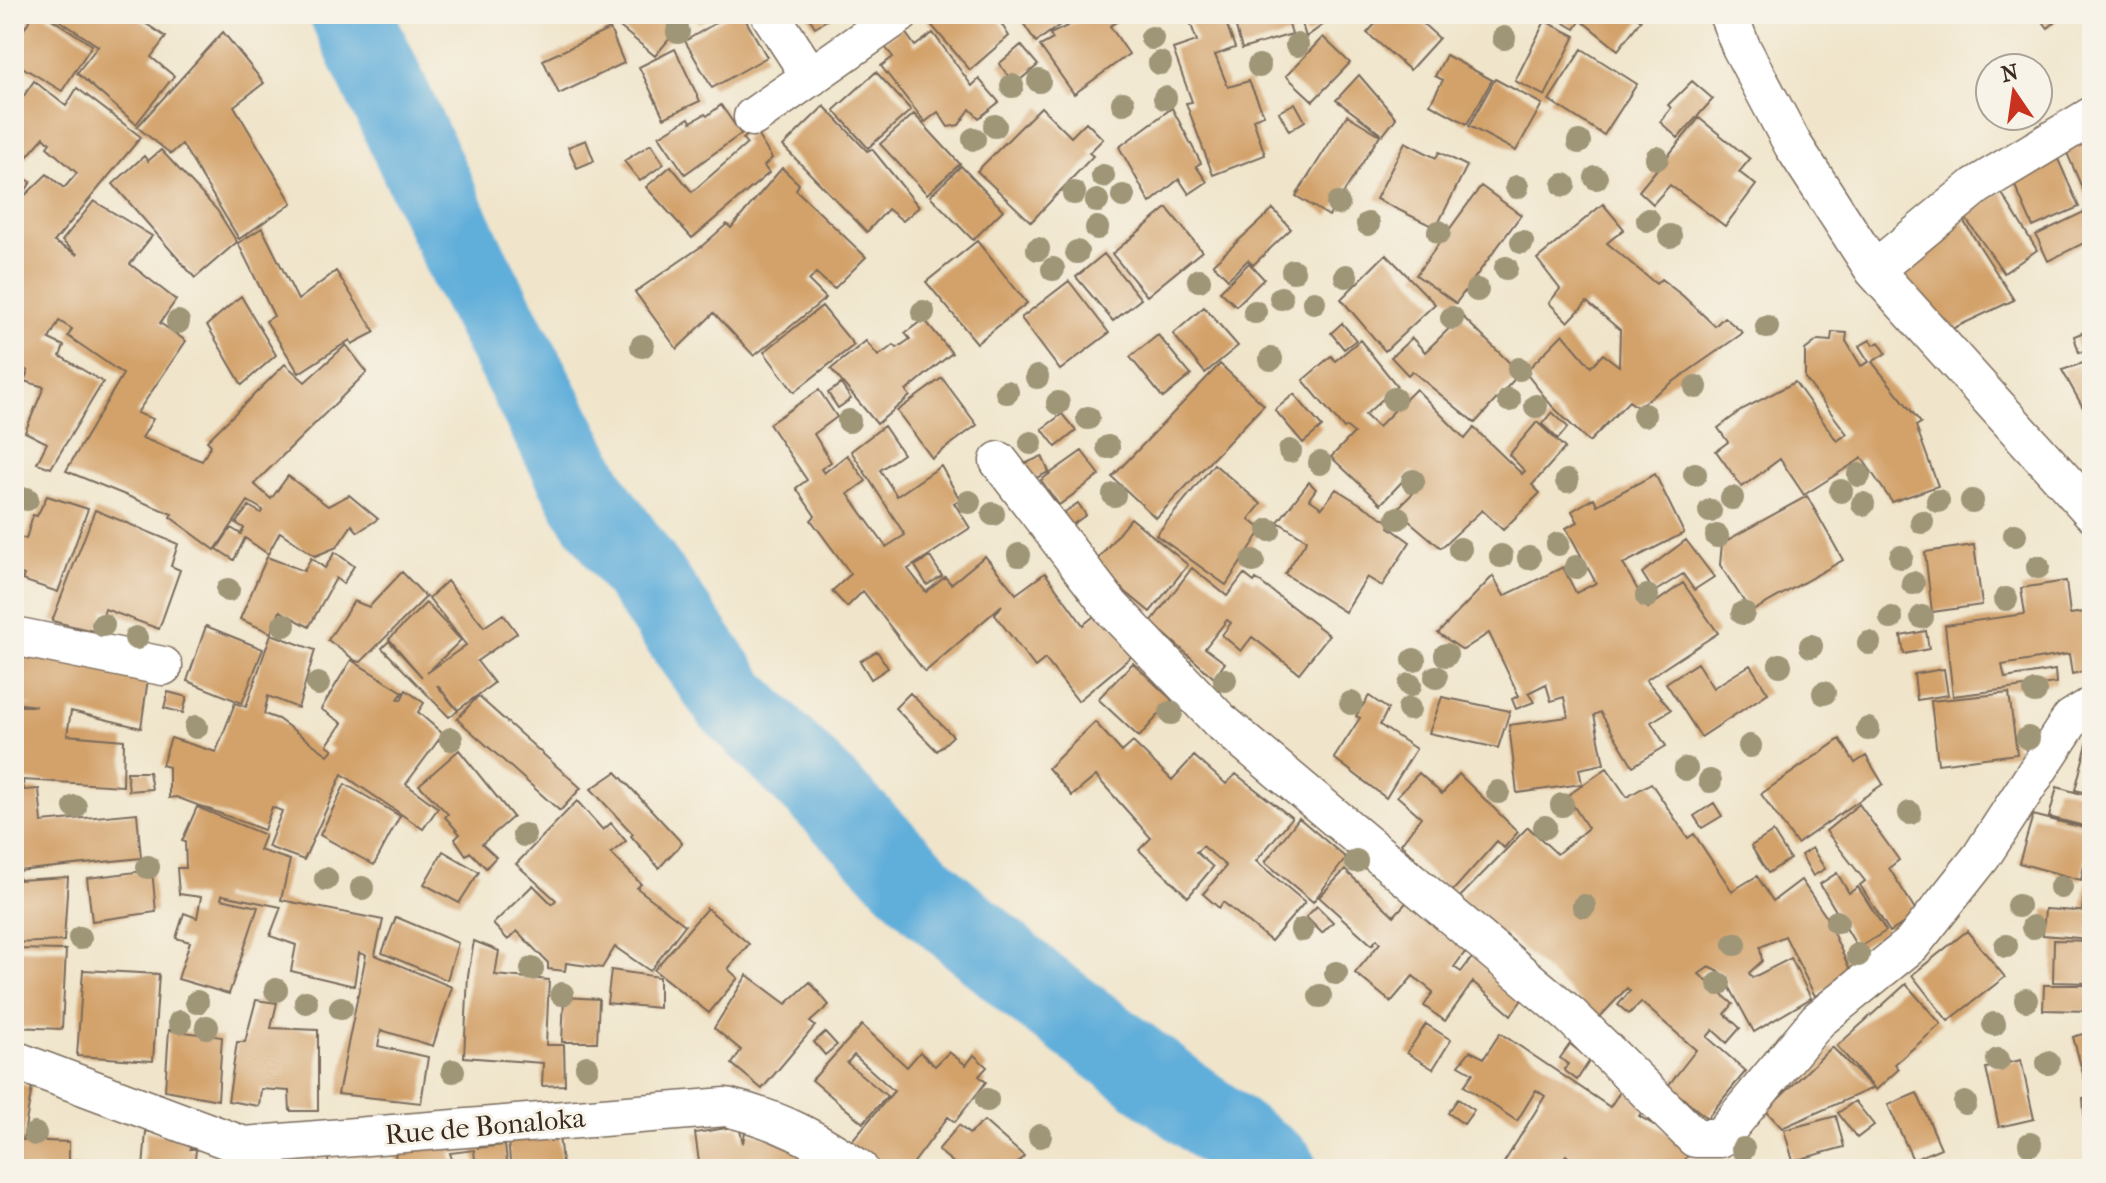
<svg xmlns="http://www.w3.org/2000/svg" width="2106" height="1183" font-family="'IM FELL French Canon',serif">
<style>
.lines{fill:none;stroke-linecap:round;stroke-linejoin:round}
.river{stroke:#61aeda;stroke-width:82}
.building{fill:#d3a26b}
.minor-casing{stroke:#7a6b5b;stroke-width:41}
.minor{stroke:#fff;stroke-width:38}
.tree{fill:#9f9577}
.labels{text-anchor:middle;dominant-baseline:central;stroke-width:6;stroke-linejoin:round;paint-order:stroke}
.street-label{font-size:28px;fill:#3b2a1e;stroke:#f7f3e8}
</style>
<rect width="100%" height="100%" fill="#f7f3e8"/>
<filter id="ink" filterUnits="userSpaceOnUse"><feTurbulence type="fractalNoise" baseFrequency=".0125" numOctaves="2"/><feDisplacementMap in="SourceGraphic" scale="16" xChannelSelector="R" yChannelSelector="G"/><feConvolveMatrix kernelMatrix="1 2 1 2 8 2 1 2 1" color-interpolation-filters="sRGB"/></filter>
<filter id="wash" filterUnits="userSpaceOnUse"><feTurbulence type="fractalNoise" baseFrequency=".006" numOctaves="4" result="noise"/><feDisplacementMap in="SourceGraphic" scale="32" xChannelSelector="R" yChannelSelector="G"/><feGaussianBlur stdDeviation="1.8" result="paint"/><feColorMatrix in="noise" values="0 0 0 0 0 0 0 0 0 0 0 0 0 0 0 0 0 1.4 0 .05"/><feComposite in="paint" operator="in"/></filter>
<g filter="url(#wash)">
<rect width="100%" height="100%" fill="#f0e5cb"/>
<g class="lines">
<path class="river" d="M351 14 469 267 592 503 732 700 932 900 1035 988 1276 1169"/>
</g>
<g id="blocks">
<path class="building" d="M33 14H44L92 45 62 91 14 62V46Z
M50 14H131L166 37 151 57 174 76 136 124 77 73 98 46Z
M623 14H681L687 18 655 56 615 23Z
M693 14H715L699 23Z
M731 14H742L767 57 712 88 685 41Z
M807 14H837L815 27Z
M922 14H995L1009 36 970 70Z
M1017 14H1075L1036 42Z
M1093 14H1129L1110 26 1129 54 1074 94 1040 46 1053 39 1050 34Z
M1214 14H1223L1235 48 1215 55 1228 87 1249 81 1264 115 1253 119 1265 155 1213 175 1186 103 1192 102 1173 49 1197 41 1190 22Z
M1232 14H1286L1292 34 1242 49Z
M1299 14H1338L1306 37Z
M1384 14H1412L1439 38 1410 70 1367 33Z
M1549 14H1585L1575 29Z
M1588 14H1633L1641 20 1618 50 1582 21Z
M2037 14H2059L2061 17 2048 28Z
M1545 21 1575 36 1545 96 1515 81Z
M902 28 915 46 933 33 972 86 979 79 999 102 979 118 970 109 959 125 948 127 938 112 925 122 881 66 893 57 882 43Z
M610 29 624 63 559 94 543 60Z
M223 32 264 83 234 106 292 203 239 239 182 144 171 154 137 127Z
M1323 37 1350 63 1313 101 1286 76Z
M1021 45 1038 65 1015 84 999 64Z
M675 49 700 101 664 118 639 67Z
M1582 49 1637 84 1604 135 1549 100Z
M1446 55 1492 80 1467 124 1430 104 1443 80 1435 76Z
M876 72 911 110 868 148 834 110Z
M1359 75 1396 118 1383 135 1336 100Z
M1495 79 1542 104 1516 151 1469 126Z
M34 81 66 106 77 88 141 137 54 242 78 255 62 241 94 201 152 236 130 264 176 300 160 323 186 341 137 413 153 419 142 438 202 461 211 445 207 441 285 364 305 382 346 345 367 372 254 484 271 499 288 476 328 506 349 495 378 519 358 532 352 525 337 547 315 556 280 532 268 554 245 538 234 560 217 549 231 528 241 534 244 528 236 523 249 506 261 513 263 510 248 501 215 550 170 517 172 514 66 471 123 374 68 336 72 329 59 321 49 339 64 346 60 356 103 382 51 468 37 463 47 443 25 432 44 387 24 381 28 371 14 365V330L18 324 14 322V206L47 174 64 188 77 173 47 147 50 143 44 137 25 159 20 155 14 165V110Z
M1692 81 1713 99 1678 138 1660 122 1671 108 1668 105Z
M1295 103 1305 121 1289 131 1279 112Z
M721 105 741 134 685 174 659 136 689 118 691 122 705 114 707 116Z
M824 106 867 151 872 149 919 207 903 221 888 209 867 232 783 146Z
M1041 107 1071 137 1086 122 1103 139 1089 153 1093 156 1031 222 977 171Z
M1172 108 1201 163 1196 166 1207 182 1189 194 1179 179 1150 203 1119 147Z
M914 114 960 164 927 194 880 144Z
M1347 115 1380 135 1329 216 1296 196Z
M1699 118 1750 159 1739 172 1756 185 1725 226 1670 185 1653 204 1639 191Z
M754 130 772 158 764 166 769 173 692 238 646 187 671 166 692 192 747 144 743 139Z
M2092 134V194L2086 197 2064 146Z
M586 140 594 161 577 168 568 147Z
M1405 142 1436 158 1439 152 1467 166 1436 228 1376 199Z
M651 144 664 164 640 181 624 161Z
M161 150 217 210 237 242 195 278 113 184 144 156 148 161Z
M2054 150 2079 207 2033 227 2008 170Z
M961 166 1003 210 973 240 930 196Z
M782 168 799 184 796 190 866 257 834 289 816 273 809 281 826 298 754 356 714 313 677 349 635 292 702 246 727 224 731 228Z
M18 174 31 182 22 196 14 190Z
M1481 186 1521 215 1456 303 1416 275Z
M2001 192 2037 250 2004 273 1964 216Z
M1603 204 1624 229 1607 243 1656 284 1661 279 1683 296 1715 326 1724 317 1743 333 1637 407 1629 401 1589 442 1552 406 1525 372 1563 334 1591 367 1603 354 1619 366 1620 330 1587 302 1568 322 1549 303 1560 289 1537 259Z
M1167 208 1202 251 1147 296 1112 254Z
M2092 208V239L2048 261 2036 235Z
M1273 209 1291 229 1253 265 1248 260 1228 279 1213 264Z
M1959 214 2014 300 1939 335 1885 271Z
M262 228 298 300 336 271 375 332 352 344 350 340 299 373 266 321 274 316 238 243Z
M977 241 1027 303 977 343 926 282Z
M1104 254 1141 299 1113 321 1076 277Z
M1386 254 1435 304 1385 351 1341 299Z
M1249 263 1264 279 1236 306 1220 291Z
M1069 281 1109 333 1060 370 1021 318Z
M241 296 276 355 242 385 207 325Z
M822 306 854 345 794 392 764 352Z
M1204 307 1238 346 1205 373 1173 334Z
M1462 316 1520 373 1475 423 1412 371 1408 375 1391 357 1412 338 1425 352Z
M924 319 952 353 906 391 910 396 877 424 831 369 866 341 878 356 894 345 897 348 910 339 905 333Z
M1342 323 1356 340 1344 349 1331 333Z
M2092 329V479H2090L2085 411 2062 370 2089 361 2086 351 2079 353 2074 336Z
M1832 332 1847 333 1846 341 1861 366 1869 362 1859 346 1870 340 1874 345 1879 342 1886 353 1872 362 1921 423 1916 426 1938 486 1892 502 1862 458 1804 495 1780 459 1742 487 1716 451 1728 442 1718 428 1743 409 1795 382 1837 441 1847 434 1805 378V350L1818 340 1831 341Z
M1158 335 1191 375 1163 398 1130 357Z
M1360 340 1397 386 1365 415 1378 427 1416 389 1465 439 1474 428 1522 474 1525 471 1509 455 1537 422 1565 448 1532 485 1540 493 1503 530 1482 510 1441 548 1396 510 1424 482 1412 471 1381 504 1331 457 1354 433 1347 427 1344 429 1303 380 1331 356 1335 361Z
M1220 364 1264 405 1156 518 1112 477Z
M942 378 977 425 932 458 897 411Z
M841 384 851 399 838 408 828 393Z
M819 390 837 417 814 434 831 462 821 469 824 473 847 455 866 481 848 494 886 547 905 535 851 451 884 426 903 454 880 470 897 496 941 466 960 500 954 503 970 528 908 569 926 592 945 577 951 584 985 556 1016 594 1045 573 1083 625 1103 609 1138 651 1078 701 1045 659 1035 667 995 615 1002 605 925 672 863 591 847 607 832 591 851 574 811 520 815 516 796 488 807 480 769 424Z
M1294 394 1322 427 1303 443 1275 410Z
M1552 412 1568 427 1558 439 1542 424Z
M1062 414 1076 431 1056 447 1042 429Z
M1082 451 1100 475 1059 505 1041 480Z
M1042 456 1049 472 1030 481 1022 465Z
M1214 464 1261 504 1249 519 1262 530 1226 585 1156 535Z
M1655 474 1684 533 1623 564 1648 608 1683 583 1718 633 1646 680 1671 710 1651 722 1666 746 1633 766 1600 712 1594 715 1604 764 1579 769 1582 784 1517 793 1509 725 1568 717 1564 697 1551 701 1546 684 1528 693 1534 702 1516 709 1512 699 1519 696 1489 633 1463 650 1438 633 1493 576 1504 596 1563 567 1576 593 1596 583 1566 528 1578 522 1572 511 1594 498 1597 505Z
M1309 482 1316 489 1309 499 1322 508 1336 489 1391 523 1389 527 1410 542 1382 586 1367 577 1345 612 1285 574 1307 540 1278 522Z
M47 496 88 509 58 592 22 580 24 575 19 573 14 588V535L26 539 33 515 37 516Z
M1807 496 1843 560 1751 612 1720 565 1722 543Z
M1078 503 1086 515 1063 531 1055 519Z
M95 510 178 544 171 566 180 570 159 629 105 609 97 632 52 621Z
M1131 518 1188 565 1150 612 1093 565Z
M1686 540 1714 577 1694 590 1683 574 1654 592 1642 573Z
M1974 545 1982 605 1932 612 1925 552Z
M335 552 354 566 343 584 336 578 309 627 280 611 271 633 240 619 267 557 304 571 311 558 325 568Z
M930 557 942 576 927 585 915 566Z
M1192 568 1227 596 1244 574 1254 582 1256 579 1329 635 1299 673 1252 637 1241 651 1222 635 1231 623 1227 620 1205 648 1225 663 1214 678 1151 622Z
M402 572 426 597 361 662 356 661 328 640 354 601 369 607Z
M447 581 484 627 503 614 517 633 477 661 494 683 458 710 437 685 458 711 449 717 382 648 389 641 422 677 389 639 426 603 461 640 427 673 466 645 429 598Z
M2066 581 2070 614 2092 611V669L2072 674 2069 654 2002 665 2005 678 2055 670 2056 683 1953 696 1945 625 2025 614 2021 588Z
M206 626 263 649 242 703 187 681Z
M1926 631 1929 649 1904 654 1901 636Z
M271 634 315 650 298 708 268 696 264 714 278 719 328 755 333 749 327 745 342 723 321 709 351 660 403 692 398 699 401 700 406 690 424 703 418 712 443 734 406 784 438 808 423 829 342 774 304 860 268 847 282 811 272 807 264 830 176 797 169 798V767L162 765 171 738 216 752 235 703 246 707Z
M14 642 149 671 141 728 71 711 67 735 124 740 123 786 23 780 24 790 39 789 42 822 137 813 141 858 18 871 19 880 68 877 64 941 14 943V706H36L14 703Z
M877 651 888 668 871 679 860 661Z
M1133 663 1172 700 1139 737 1098 699Z
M1697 663 1713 688 1750 665 1768 693 1701 737 1666 683Z
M1944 669 1948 695 1917 700 1914 674Z
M168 692 187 697 183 713 164 708Z
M910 693 953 736 937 751 895 708Z
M2009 693 2017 754 1938 764 1931 701Z
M478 696 581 788 560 811 457 719Z
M1369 696 1388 709 1380 725 1416 749 1386 798 1334 758 1360 718 1356 716Z
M1442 697 1510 711 1498 748 1429 733Z
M1095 722 1122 752 1133 742 1172 780 1194 756 1226 784 1236 774 1292 818 1256 861 1305 902 1271 941 1223 902 1219 908 1203 894 1226 866 1203 846 1196 852 1213 867 1188 897 1139 850 1151 838 1096 776 1072 796 1048 768Z
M1840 739 1855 763 1866 756 1883 784 1797 844 1761 794Z
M2088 740 2092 741V794L2075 790Z
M459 750 513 817 482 844 496 857 486 868 470 852 466 855 455 839 460 834 445 817 448 814 419 785Z
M1607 768 1627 797 1651 783 1688 838 1694 834 1732 891 1757 876 1773 901 1801 880 1825 915 1852 974 1815 996 1785 936 1760 947 1762 961 1749 973 1752 978 1791 958 1811 998 1754 1032 1722 973 1709 967 1699 974 1733 1004 1725 1014 1740 1028 1727 1043 1713 1030 1707 1037 1746 1071 1707 1118 1668 1086 1696 1050 1641 1002 1629 1014 1618 1005 1630 991 1627 988 1599 1018 1505 934 1502 937 1458 899 1528 827 1557 854 1588 828 1567 796Z
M127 772H149L152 789 129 791Z
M616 772 682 843 659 868 631 836 633 834 591 789Z
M1419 773 1442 794 1459 774 1518 832 1504 848 1497 841 1450 894 1401 844 1421 817 1397 796Z
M345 784 400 816 374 865 320 835Z
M2057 787 2092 797V828L2049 817Z
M577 801 603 830 611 823 626 841 611 853 641 884 637 888 685 925 650 971 615 947 602 968 566 963 565 971 548 969V963L517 931 508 940 493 924 533 885 552 904 556 900 516 864Z
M1714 803 1722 816 1702 828 1694 816Z
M1859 804 1899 860 1889 868 1918 914 1890 932 1860 885 1865 881 1826 831Z
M197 807 265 835 259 850 290 860 281 900 383 920 375 955 452 987 433 1046 381 1030 378 1046 428 1057 421 1103 338 1094 366 955 359 953 354 986 291 971 296 945 270 936 281 907 222 895 221 899 258 907 229 994 178 979 190 942 176 938 184 913 197 918 201 897 179 894 177 868H186L185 842 182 841Z
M2033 815 2092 830 2081 880 2019 863Z
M1299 818 1346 858 1313 902 1265 862Z
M1773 832 1790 859 1768 873 1751 846Z
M1812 848 1825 869 1813 876 1801 855Z
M443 851 479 872 459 903 424 884Z
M2090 860H2092V911L2082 909Z
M152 870 156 912 92 921 87 878Z
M1345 870 1394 916 1416 892 1471 944 1454 967 1461 972 1478 950 1526 994 1511 1015 1473 982 1445 1021 1424 1006 1433 992 1413 976 1391 1002 1355 973 1380 943 1377 939 1372 945 1319 897Z
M1837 873 1849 893 1858 887 1886 931 1858 948 1820 884Z
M1317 906 1333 922 1322 933 1306 917Z
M707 908 749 944 728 969 738 978 709 1013 654 970Z
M2045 909 2092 912 2090 939 2043 935Z
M396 917 458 943 447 980 382 953Z
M1967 931 2005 977 1948 1021 1912 975Z
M2054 940 2092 941V983L2053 982Z
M474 941 499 951 495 975 549 980 546 1045H564L565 1085 542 1086 543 1063 464 1057 468 975Z
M14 949 66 950 62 1029 14 1027Z
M83 970 159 974 153 1061 77 1056Z
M611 970 659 977V1008L607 1003Z
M747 975 786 1004 810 982 829 1005 810 1022 815 1026 762 1089 732 1064 741 1050 714 1028Z
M1906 984 1941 1024 1895 1064 1899 1069 1876 1090 1837 1046Z
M2044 985H2092V1011L2043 1010Z
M564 997 599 999 597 1042H562Z
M256 1000 277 1003 271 1028 318 1030V1111H290L289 1091 261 1089 259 1106 228 1101 237 1042H245Z
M1426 1024 1451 1040 1433 1069 1407 1053Z
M862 1025 907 1067 920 1052 935 1066 949 1052 966 1065 974 1055 987 1067 979 1076 986 1082 955 1122 948 1117 909 1169H885L848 1145 894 1091 854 1055 847 1063 887 1096 863 1123 812 1080Z
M169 1030 222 1037 218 1100 165 1090Z
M2092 1031V1079L2085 1081 2073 1037Z
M825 1032 837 1045 825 1055 814 1042Z
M1500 1033 1610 1107 1623 1087 1648 1103 1639 1116 1692 1148 1680 1169H1570L1574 1162 1566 1155 1556 1169H1500L1545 1096 1536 1090 1517 1121 1464 1086 1473 1073 1459 1065 1470 1051 1484 1058Z
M1570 1044 1590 1060 1577 1080 1564 1070 1568 1064 1560 1058Z
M1832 1047 1873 1088 1782 1128 1766 1111Z
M2021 1060 2034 1119 1999 1127 1986 1068Z
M14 1082 32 1087 23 1140 69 1142V1166H129L130 1169H14L19 1153 14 1152Z
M1917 1093 1941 1148 1913 1160 1888 1105Z
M2083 1098H2092V1144L2086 1145Z
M1458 1099 1474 1110 1464 1124 1448 1113Z
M1855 1101 1874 1125 1857 1138 1838 1113Z
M1836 1116 1844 1147 1793 1161 1784 1130Z
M984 1121 1024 1156 1012 1169H961L938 1150 959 1125 969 1134Z
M739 1126 743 1143 745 1131 803 1147 800 1169H700L695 1133Z
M146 1131 190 1141V1149H196L194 1169H143Z
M559 1136 563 1169H511L508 1141Z
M477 1140 478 1148 505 1145 508 1169H476L474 1150 450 1153 455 1169H399L393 1147Z
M328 1158 329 1169H266L265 1161Z
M653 1162V1169H598V1167Z"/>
</g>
</g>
<g filter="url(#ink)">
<use href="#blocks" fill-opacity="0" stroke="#7a6b5b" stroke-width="2"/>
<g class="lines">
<g class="minor-casing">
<path id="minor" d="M770 14 811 77
M1728 14 1741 47 1793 145 1874 270 2092 512
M753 117 900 14
M1874 270 1976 186 2092 116
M999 461 1111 607 1219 720 1570 1015 1695 1138H1720L1818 1020 1912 944 1981 857 2071 719 2092 706
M14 636 163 666
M14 1060 244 1146 726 1107C781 1120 813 1138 859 1169"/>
</g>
<use href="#minor" class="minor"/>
</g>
<g class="tree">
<circle cx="678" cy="32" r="12"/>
<circle cx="1152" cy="38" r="12"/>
<circle cx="1504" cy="38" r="12"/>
<circle cx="1297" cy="45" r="12"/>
<circle cx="1160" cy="63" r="12"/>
<circle cx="1259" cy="66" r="12"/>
<circle cx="1039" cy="81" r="12"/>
<circle cx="1012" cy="86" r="12"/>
<circle cx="1165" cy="98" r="12"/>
<circle cx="1123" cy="103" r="12"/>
<circle cx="995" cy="126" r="12"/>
<circle cx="974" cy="139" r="12"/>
<circle cx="1579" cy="142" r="12"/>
<circle cx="1657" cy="158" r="12"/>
<circle cx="1103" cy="176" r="12"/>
<circle cx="1596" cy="178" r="12"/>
<circle cx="1564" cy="185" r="12"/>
<circle cx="1517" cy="187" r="12"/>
<circle cx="1074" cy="193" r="12"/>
<circle cx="1123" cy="196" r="12"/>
<circle cx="1097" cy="201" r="12"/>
<circle cx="1338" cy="204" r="12"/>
<circle cx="1648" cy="220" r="12"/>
<circle cx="1368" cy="224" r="12"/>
<circle cx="1097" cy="228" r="12"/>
<circle cx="1439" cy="232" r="12"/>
<circle cx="1670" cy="236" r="12"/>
<circle cx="1522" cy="242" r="12"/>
<circle cx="1038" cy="249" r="12"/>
<circle cx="1077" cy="252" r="12"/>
<circle cx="1506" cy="268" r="12"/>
<circle cx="1053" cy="269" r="12"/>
<circle cx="1293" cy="271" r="12"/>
<circle cx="1346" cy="276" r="12"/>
<circle cx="1199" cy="280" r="12"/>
<circle cx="1477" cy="290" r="12"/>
<circle cx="1281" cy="298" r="12"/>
<circle cx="1314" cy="302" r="12"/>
<circle cx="923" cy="312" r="12"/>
<circle cx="1255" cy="312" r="12"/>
<circle cx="1452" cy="318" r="12"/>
<circle cx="178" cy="322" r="12"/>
<circle cx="1767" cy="327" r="12"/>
<circle cx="642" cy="346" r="12"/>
<circle cx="1271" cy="359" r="12"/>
<circle cx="1519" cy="369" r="12"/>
<circle cx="1037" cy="377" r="12"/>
<circle cx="1696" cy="387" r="12"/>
<circle cx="1007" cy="392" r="12"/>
<circle cx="1394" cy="399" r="12"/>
<circle cx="1509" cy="400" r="12"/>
<circle cx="1058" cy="403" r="12"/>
<circle cx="1536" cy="406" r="12"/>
<circle cx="1644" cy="415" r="12"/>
<circle cx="1088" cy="418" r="12"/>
<circle cx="849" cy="421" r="12"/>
<circle cx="1031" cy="443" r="12"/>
<circle cx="1108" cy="447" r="12"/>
<circle cx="1290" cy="451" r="12"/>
<circle cx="1320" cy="463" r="12"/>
<circle cx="1695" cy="474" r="12"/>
<circle cx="1859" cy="475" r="12"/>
<circle cx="1413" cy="481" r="12"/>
<circle cx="1567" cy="481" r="12"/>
<circle cx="1841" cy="491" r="12"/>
<circle cx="1114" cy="495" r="12"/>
<circle cx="1732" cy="498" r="12"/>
<circle cx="27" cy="499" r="12"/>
<circle cx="1938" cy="501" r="12"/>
<circle cx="1972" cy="501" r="12"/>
<circle cx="969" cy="502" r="12"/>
<circle cx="1863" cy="504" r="12"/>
<circle cx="1710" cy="511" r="12"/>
<circle cx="993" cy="514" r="12"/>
<circle cx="1398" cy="518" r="12"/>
<circle cx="1922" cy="522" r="12"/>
<circle cx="1269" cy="530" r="12"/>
<circle cx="2015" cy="535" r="12"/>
<circle cx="1717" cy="536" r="12"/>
<circle cx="1558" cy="544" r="12"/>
<circle cx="1460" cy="549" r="12"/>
<circle cx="1019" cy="555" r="12"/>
<circle cx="1501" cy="556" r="12"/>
<circle cx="1901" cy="557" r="12"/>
<circle cx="1529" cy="558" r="12"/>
<circle cx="1253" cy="561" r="12"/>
<circle cx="1576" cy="567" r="12"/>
<circle cx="2038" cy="567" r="12"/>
<circle cx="1913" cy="583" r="12"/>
<circle cx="228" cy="590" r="12"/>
<circle cx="1647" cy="596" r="12"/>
<circle cx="2006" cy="599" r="12"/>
<circle cx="1743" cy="613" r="12"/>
<circle cx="1922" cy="617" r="12"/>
<circle cx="1891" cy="618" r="12"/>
<circle cx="103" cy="625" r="12"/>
<circle cx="284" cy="625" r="12"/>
<circle cx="136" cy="638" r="12"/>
<circle cx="1869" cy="643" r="12"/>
<circle cx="1811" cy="646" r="12"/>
<circle cx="1446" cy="655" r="12"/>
<circle cx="1414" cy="660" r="12"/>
<circle cx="1780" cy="665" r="12"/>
<circle cx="1436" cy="677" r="12"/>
<circle cx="1225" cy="680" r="12"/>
<circle cx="318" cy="684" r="12"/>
<circle cx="1410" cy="685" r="12"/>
<circle cx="2035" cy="692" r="12"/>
<circle cx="1824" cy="693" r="12"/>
<circle cx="1351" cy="703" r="12"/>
<circle cx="1409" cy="709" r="12"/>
<circle cx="1171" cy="713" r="12"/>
<circle cx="196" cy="727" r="12"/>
<circle cx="1868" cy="729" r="12"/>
<circle cx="2028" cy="738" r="12"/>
<circle cx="451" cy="739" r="12"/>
<circle cx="1750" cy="746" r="12"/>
<circle cx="1686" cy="769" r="12"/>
<circle cx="1710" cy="781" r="12"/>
<circle cx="1498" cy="792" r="12"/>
<circle cx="1562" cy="805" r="12"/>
<circle cx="75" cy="807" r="12"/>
<circle cx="1910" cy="813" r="12"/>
<circle cx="1545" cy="827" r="12"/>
<circle cx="524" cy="835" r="12"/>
<circle cx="1356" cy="861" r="12"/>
<circle cx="148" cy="867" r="12"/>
<circle cx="326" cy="879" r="12"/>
<circle cx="2061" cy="887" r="12"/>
<circle cx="362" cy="888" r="12"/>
<circle cx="1584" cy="906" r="12"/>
<circle cx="2018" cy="906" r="12"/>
<circle cx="1837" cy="922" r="12"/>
<circle cx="2033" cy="927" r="12"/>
<circle cx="1302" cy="930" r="12"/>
<circle cx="80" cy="938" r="12"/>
<circle cx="1735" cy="944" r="12"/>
<circle cx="2006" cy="946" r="12"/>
<circle cx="1858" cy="955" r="12"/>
<circle cx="532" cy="969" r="12"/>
<circle cx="1336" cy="973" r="12"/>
<circle cx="1719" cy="984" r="12"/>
<circle cx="276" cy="990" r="12"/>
<circle cx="562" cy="994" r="12"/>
<circle cx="1320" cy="996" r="12"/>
<circle cx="2026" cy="1000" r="12"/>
<circle cx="197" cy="1002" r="12"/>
<circle cx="306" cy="1002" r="12"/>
<circle cx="341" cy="1008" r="12"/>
<circle cx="180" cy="1022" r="12"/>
<circle cx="1994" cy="1024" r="12"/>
<circle cx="207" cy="1027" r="12"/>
<circle cx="1998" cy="1060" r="12"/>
<circle cx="2048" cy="1063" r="12"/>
<circle cx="587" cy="1067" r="12"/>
<circle cx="453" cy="1071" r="12"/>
<circle cx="987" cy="1100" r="12"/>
<circle cx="1965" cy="1103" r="12"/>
<circle cx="35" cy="1134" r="12"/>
<circle cx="1040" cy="1136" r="12"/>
<circle cx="2030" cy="1144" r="12"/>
<circle cx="1743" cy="1149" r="12"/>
</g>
</g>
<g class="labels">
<g class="street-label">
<text transform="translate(485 1126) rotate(-5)">Rue de Bonaloka</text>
</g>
</g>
<rect width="2106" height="1183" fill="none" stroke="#f7f3e8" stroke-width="48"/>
<g transform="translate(2014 92) rotate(347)"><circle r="38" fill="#f7f3e8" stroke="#aca397" stroke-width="2"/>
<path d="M0-6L14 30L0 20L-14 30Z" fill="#c8321e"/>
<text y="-12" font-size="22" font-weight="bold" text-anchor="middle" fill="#3b2a1e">N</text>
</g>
</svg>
